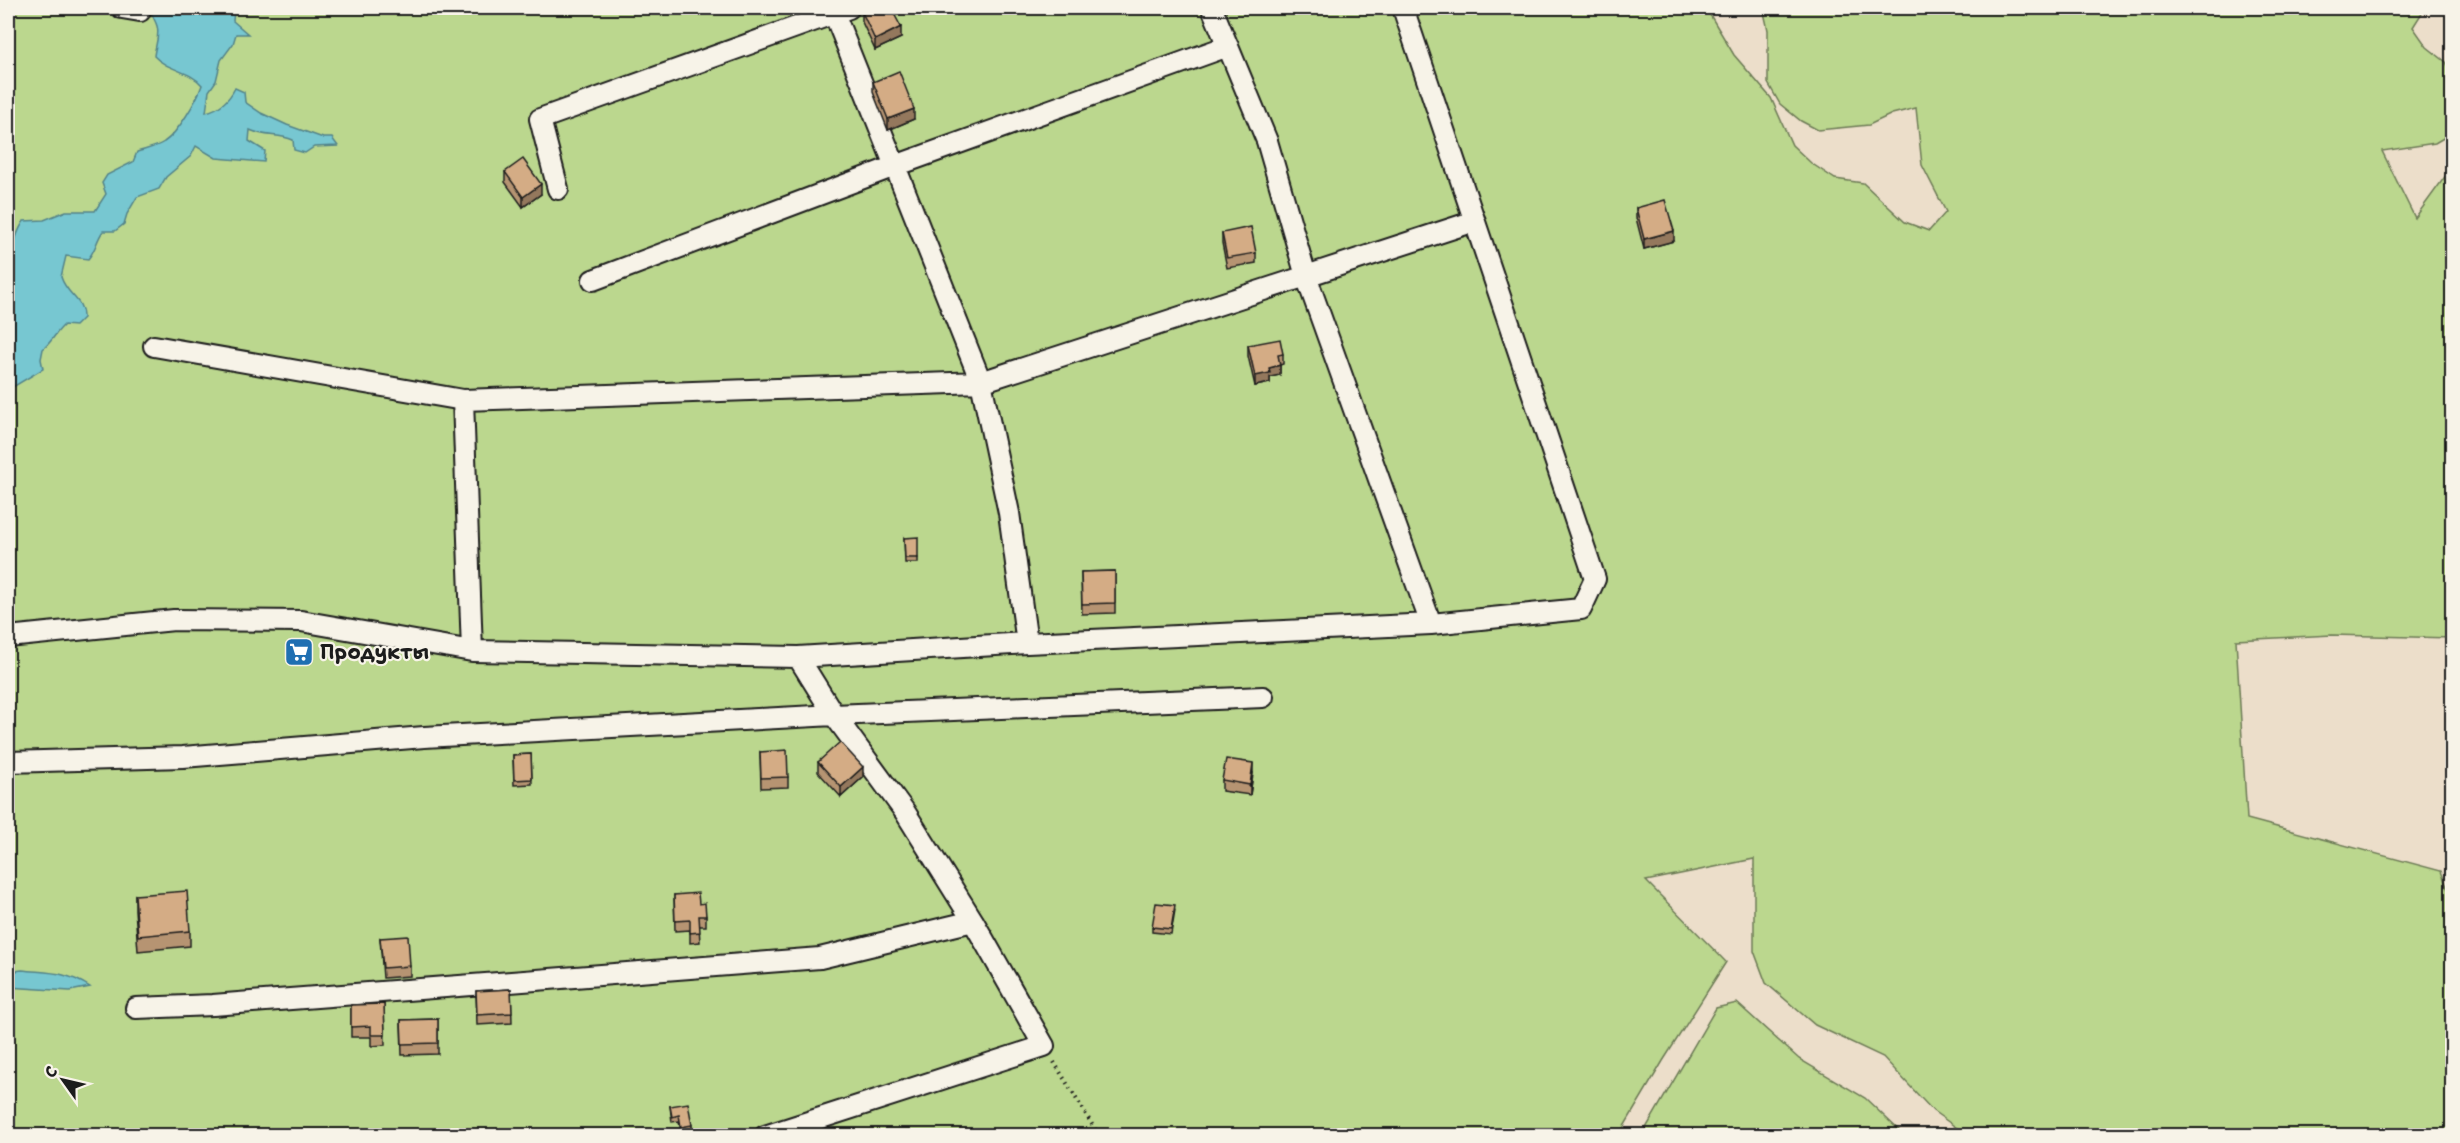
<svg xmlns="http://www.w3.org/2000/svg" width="2460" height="1143" font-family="'Shantell Sans',sans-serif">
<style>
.green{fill:#bbd78e;stroke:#6c7a55;stroke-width:1.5}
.water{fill:#77c7d1;stroke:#538389;stroke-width:1.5}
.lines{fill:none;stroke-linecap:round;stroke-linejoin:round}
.minor-casing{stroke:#1c1c1c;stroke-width:24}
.path{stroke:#1c1c1c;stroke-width:4;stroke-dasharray:1.5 4.5;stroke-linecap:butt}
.minor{stroke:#f7f3e8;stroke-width:20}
.wall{fill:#b69472;stroke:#1c1c1c;stroke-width:1.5}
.shaded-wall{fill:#94785d;stroke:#1c1c1c;stroke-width:1.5}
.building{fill:#d4ac85;stroke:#1c1c1c;stroke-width:1.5}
.labels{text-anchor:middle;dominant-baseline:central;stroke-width:4.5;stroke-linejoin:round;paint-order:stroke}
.poi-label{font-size:21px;font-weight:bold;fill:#1c1c1c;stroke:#f7f3e8;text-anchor:start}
</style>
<rect width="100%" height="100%" fill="#ecdeca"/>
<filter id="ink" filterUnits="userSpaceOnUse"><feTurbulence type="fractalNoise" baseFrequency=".0167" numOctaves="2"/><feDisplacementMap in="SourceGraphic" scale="12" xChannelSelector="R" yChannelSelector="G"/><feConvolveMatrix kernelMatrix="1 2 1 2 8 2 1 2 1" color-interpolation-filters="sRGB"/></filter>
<g filter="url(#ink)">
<path class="green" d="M8 8H1706L1734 55 1771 98 1792 145 1811 163 1835 179 1863 183 1905 222 1929 231 1946 212 1922 165 1916 108 1892 114 1869 125 1818 130 1801 121 1780 104 1768 83V30L1763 8H2425L2413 27 2427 47 2446 62 2452 74V133L2435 143 2382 151 2415 218 2452 167V638L2332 635 2236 640 2247 819 2441 871 2452 900V1130L2433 1136 1967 1135 1933 1111 1883 1057 1815 1025 1766 983 1754 951V859L1646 881 1726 962 1663 1061 1619 1135H8Z
M1737 1003 1799 1059 1865 1098 1904 1135H1642L1716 1008Z"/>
<path class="water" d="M151 8H239L234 10 233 21 248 34H236L233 44 221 60 216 81 209 91 206 112C219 109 229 100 235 88L244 92 245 102 261 113 287 125 323 138H332L338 146 314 147 305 153 294 150 293 140C278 133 267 138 250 130L249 141 265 151 264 162 216 158 196 146 191 156 166 177 159 189 137 197 127 214 124 224 115 231H103C96 241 96 250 88 259L66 256 61 277C67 296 84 299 83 318L75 326 64 325C56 332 52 342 43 349L41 359 43 369 11 388 8 393C7 348 0 256 24 221L44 220 66 211H95L106 194 102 183 107 175 133 162 137 152C146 149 157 147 164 142 178 133 197 100 202 85 189 70 168 71 154 56 155 46 160 36 157 26 155 19 151 16 151 8Z
M22 970C49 973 66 971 90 987L70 991 8 987V972Z"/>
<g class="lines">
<g class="minor-casing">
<path id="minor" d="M122 8 140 11
M832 8 981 382 1009 513 1027 643
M1212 8 1267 141 1306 276 1431 624
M558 189 540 119 849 8
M593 280 895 166 1228 46
M154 346 463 400 981 382 1475 221
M463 400 472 651
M8 637 174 620 301 621 472 651 798 657 1027 643 1431 624 1581 609 1595 579 1403 8
M8 762 183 757 424 737 834 715 1263 697
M136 1008 213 1005 820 958 973 921
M765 1136 1044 1046 973 921 905 812 834 715 798 657"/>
</g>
<path class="path" d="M1054 1062 1099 1136"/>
<use href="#minor" class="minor"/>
</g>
<path class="wall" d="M862 12 901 38 875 50 862 22Z
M873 82 914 119 888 130 873 92Z
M505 172 541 194 523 207 505 182Z
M1636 208 1674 241 1644 249 1636 218Z
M1222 233 1256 253V263L1227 268 1222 243Z
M1248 345 1283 354V364L1280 365V375L1270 377V383L1255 386 1248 356Z
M904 538 918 558V563H905Z
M1115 571V613L1082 614 1081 572Z
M760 752 788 777V787L761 788Z
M531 754 532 784 514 785 513 755Z
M818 762 863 777 841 797 818 772Z
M1253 773 1250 795 1222 791V780Z
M135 895 190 931V946L138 951 135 910Z
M674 895 699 904 706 916V926H699L700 942 690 943V930L675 931Z
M1175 910 1171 934 1152 932V927Z
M380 938 410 966V976L383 978Z
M511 989 512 1023 477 1025 476 991Z
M384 1004 385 1045 371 1046V1037H351V1005Z
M438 1019V1054L402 1055 401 1020Z
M670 1106 692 1125V1130L681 1132 679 1121 672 1122Z"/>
<path class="shaded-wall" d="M901 27V38L875 50V40Z
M914 109V119L888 130V119Z
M541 184V194L523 207V197Z
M1674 231V241L1644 249V239Z
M1280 365V375L1270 377V383L1255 386V376L1269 368Z
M1253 763V773L1250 795V785Z
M863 767V777L841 797V787Z"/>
<path class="building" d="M872 8H891L901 27 875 40 862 12Z
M899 71 914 109 888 119 873 82Z
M523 159 541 184 523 197 505 172Z
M1665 200 1674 231 1644 239 1636 208Z
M1251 227 1256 253 1227 258 1222 233Z
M1280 339 1283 354 1278 355 1280 365 1269 368 1270 373 1255 376 1248 345Z
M918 537V558H905L904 538Z
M1115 571V603L1082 604 1081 572Z
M840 742 863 767 841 787 818 762Z
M787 750 788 777 761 778 760 752Z
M531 754 532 779 514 780 513 755Z
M1226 759 1253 763 1250 785 1222 780Z
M187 891 190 931 138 936 135 895Z
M698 893 699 904 705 903 706 916H699L700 932 690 933V920L675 921 674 895Z
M1156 903 1175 905 1171 929 1152 927Z
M408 936 410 966 383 968 380 938Z
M511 989 512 1013 477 1015 476 991Z
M384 1004 385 1035H371V1026L351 1027V1005Z
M438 1019V1043L402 1044 401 1020Z
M688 1103 692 1125 681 1127 679 1115 672 1117 670 1106Z"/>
</g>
<defs>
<g id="supermarket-square" transform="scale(1.5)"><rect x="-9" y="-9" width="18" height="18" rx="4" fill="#1f6fb2" stroke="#f7f3e8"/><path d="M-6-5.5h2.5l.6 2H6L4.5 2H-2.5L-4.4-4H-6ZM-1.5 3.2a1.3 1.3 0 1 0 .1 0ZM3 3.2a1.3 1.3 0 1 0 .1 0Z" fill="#fff"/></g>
</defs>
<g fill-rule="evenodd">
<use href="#supermarket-square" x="299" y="652"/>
</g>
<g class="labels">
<g class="poi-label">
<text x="320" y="652">Продукты</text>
</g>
</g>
<rect width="2460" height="1143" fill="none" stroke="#f7f3e8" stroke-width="30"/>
<rect x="15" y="15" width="2430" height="1113" fill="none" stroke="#1c1c1c" stroke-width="2" filter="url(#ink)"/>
<g transform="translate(63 1080) rotate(304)" stroke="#f7f3e8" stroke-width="4.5" paint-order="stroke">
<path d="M0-4.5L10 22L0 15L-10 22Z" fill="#1c1c1c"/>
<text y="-9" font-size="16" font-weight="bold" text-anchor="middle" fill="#1c1c1c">С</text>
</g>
</svg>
